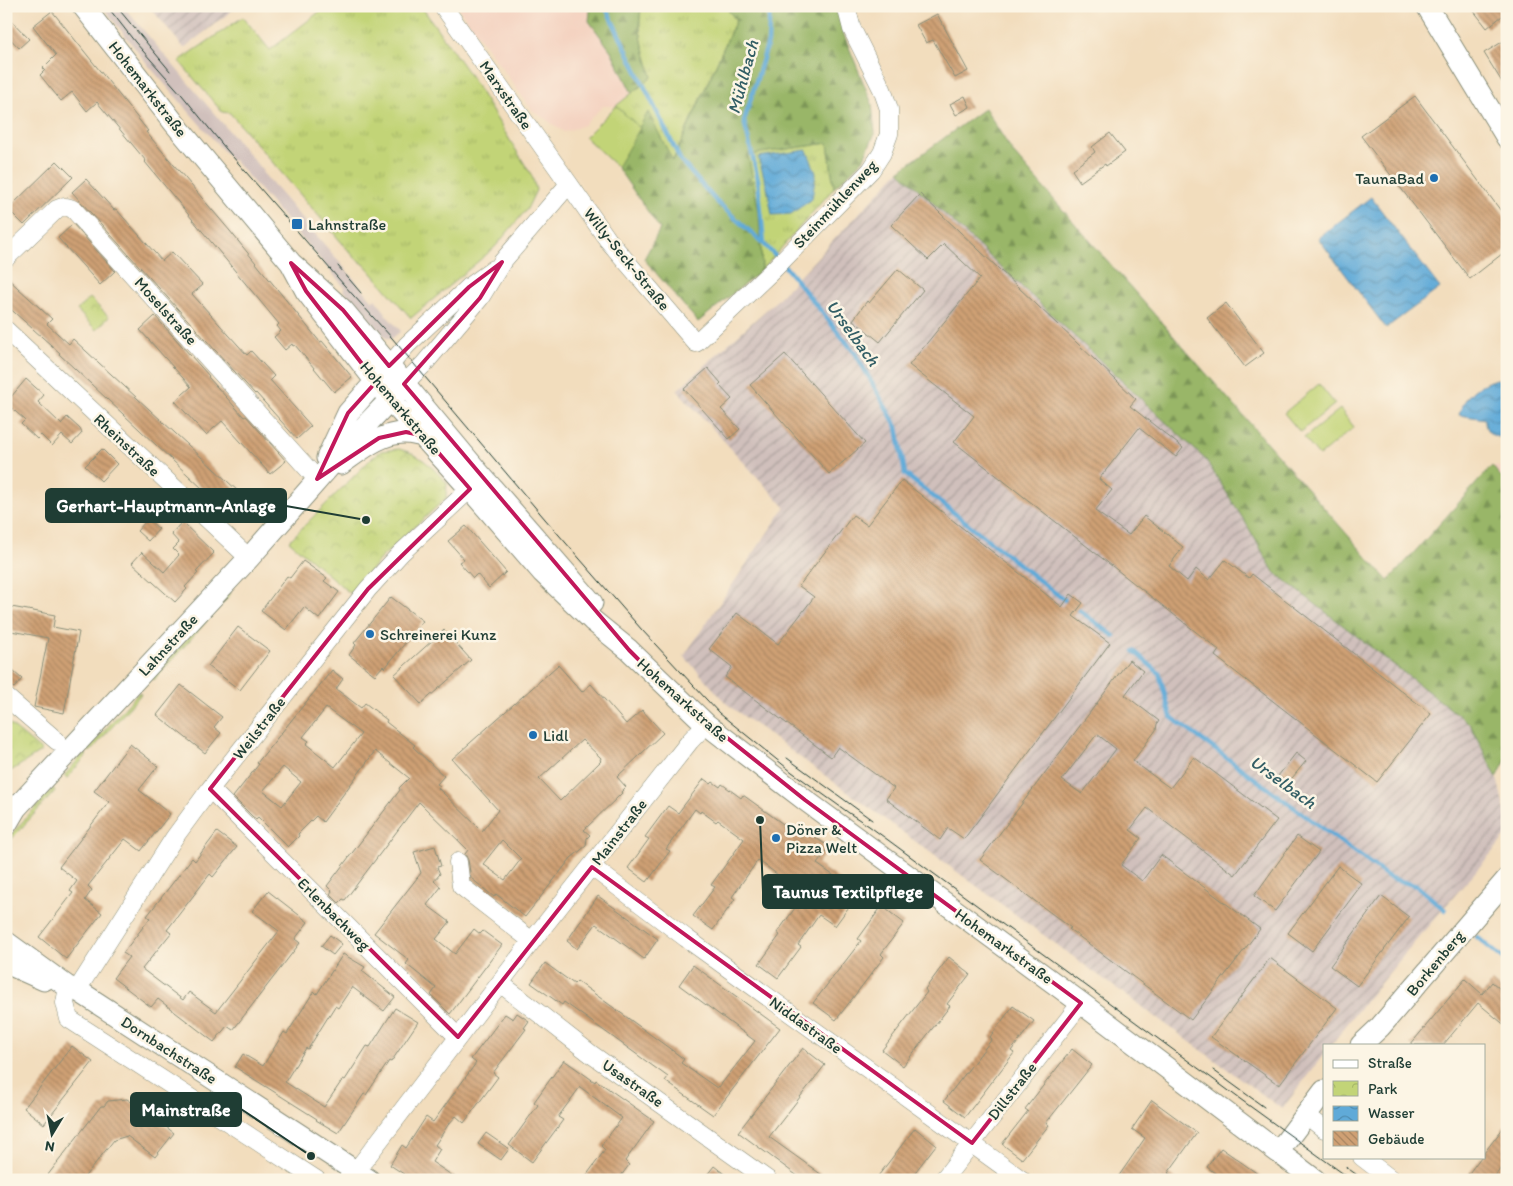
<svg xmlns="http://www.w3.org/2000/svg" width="1513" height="1186" font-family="Itim,sans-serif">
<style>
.built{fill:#f4d3c1}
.industrial{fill:url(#industrial-furrows)}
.railway{fill:#d0c0bc}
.grass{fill:url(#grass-tufts);stroke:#708856}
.forest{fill:url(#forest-firs);stroke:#5c7a4e}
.park{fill:url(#park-crowns);stroke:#708856}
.pitch{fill:#c2d477;stroke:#708856}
.water{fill:url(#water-waves);stroke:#407486}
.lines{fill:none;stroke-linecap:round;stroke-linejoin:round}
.stream{stroke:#60aad8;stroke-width:4.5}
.building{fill:url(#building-back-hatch);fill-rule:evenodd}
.minor-casing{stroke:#888d78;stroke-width:19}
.tertiary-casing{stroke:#888d78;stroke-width:23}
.minor{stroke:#fff;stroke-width:18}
.tertiary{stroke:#fff;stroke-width:21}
.tram{stroke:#1f3d34;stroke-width:1}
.marked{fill:none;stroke:#c2185b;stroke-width:4;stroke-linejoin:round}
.poi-dot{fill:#1f6fb2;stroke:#fcf5e5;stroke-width:2}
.labels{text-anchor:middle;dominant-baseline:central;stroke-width:5;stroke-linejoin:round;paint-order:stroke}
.street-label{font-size:16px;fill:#1f3d34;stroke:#fcf5e5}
.poi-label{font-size:16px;fill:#1f3d34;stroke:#fcf5e5;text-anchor:start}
.water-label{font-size:18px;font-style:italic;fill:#325e65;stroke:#fcf5e5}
.leader{fill:none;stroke:#1f3d34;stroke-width:2}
.callout-dot{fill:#1f3d34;stroke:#fcf5e5;stroke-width:2}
.callout{fill:#1f3d34;stroke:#1f3d34;stroke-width:2}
.callout-label{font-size:18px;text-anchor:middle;font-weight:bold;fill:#fff}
</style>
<defs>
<pattern id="industrial-furrows" width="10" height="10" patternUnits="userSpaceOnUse" patternTransform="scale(1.25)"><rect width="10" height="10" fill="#d0c0bc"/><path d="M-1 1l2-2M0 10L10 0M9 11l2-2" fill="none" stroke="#a89d9a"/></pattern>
<pattern id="grass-tufts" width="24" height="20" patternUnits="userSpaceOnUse" patternTransform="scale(1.25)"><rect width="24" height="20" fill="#c2d477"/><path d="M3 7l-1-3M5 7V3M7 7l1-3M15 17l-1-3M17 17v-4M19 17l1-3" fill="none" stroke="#a6b768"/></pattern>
<pattern id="forest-firs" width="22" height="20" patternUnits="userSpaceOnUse" patternTransform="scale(1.25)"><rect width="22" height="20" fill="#99b668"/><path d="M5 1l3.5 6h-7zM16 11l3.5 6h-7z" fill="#7c9556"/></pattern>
<pattern id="park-crowns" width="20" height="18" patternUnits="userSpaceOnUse" patternTransform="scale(1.25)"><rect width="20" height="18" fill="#c2d477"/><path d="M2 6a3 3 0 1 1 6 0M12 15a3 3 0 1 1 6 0" fill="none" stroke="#a6b768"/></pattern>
<pattern id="water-waves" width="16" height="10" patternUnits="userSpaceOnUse" patternTransform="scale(1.25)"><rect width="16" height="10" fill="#60aad8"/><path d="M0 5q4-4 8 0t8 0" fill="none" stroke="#4f8cb0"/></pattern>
<pattern id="building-back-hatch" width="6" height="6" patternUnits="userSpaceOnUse" patternTransform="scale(1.25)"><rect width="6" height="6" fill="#cfa074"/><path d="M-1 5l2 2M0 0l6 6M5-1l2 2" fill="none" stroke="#a78460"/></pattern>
</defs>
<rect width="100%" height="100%" fill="#fcf5e5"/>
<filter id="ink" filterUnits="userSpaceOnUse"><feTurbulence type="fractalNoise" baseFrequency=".02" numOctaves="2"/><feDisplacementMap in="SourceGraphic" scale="10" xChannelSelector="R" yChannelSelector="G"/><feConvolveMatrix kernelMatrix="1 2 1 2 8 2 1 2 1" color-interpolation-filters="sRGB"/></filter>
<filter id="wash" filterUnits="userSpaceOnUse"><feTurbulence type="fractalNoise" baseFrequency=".0096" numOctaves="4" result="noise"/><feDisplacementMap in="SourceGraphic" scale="20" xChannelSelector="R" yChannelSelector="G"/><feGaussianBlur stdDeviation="1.12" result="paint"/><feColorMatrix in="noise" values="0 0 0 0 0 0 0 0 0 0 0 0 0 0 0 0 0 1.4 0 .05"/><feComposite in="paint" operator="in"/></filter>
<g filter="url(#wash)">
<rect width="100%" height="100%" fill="#f2ddbd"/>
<path class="built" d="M457 6H588L590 12 589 21 611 51 632 93 616 106H603L584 125 564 132 532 110Z
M1492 466 1507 468V484Z"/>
<path class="industrial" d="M149 6H238L184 48Z
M899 171 1206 460 1247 525 1274 572 1470 724 1497 778 1507 819V835L1424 931 1358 1010 1331 1045H1324V1054L1282 1109 727 704 684 656 785 507 677 390 776 301Z"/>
<path class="railway" d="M102 6H123L263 171 262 172 373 301 375 299 386 313 385 314 401 331 391 339 386 338 343 290 345 288 234 160 232 161 149 66Z"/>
<path class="grass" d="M327 6H421L469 74 532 176 536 190 527 209 494 248 411 318 365 265 355 258 230 113 222 112 179 61 243 17 270 50Z
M642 6H725L736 20 672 162 648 113 640 128 616 106 652 77C646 54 635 29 642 6Z
M828 143 834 188 762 270 759 212 747 155Z
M231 592 229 596 154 680 152 678 228 593Z
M139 692 141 694 90 752 88 749Z
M84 753 87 755 67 778 64 776Z
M53 788 55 791 6 845V840Z"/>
<path class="forest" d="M588 6H642C635 29 646 54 652 77L632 93 611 51 589 21 590 12Z
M725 6H837L844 35 872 104 875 133 863 160 834 188 828 143 748 155 759 212 762 270 698 322 644 259 660 229 617 167 648 112 673 161 736 20Z
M985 108 1013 153 1388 581 1400 568 1492 466 1507 484V757L1497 778 1470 724 1274 572 1247 525 1206 460 899 171Z"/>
<path class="park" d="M90 298 109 317 96 330 77 310Z
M399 449C422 455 431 466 447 483L446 498 380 559 351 594 289 541 372 458 381 451Z
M6 721 42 751 6 774Z"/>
<path class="pitch" d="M616 106 640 128 617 167 585 137Z
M1319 384 1335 404 1300 432 1284 413Z
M1340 409 1354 427 1319 456 1304 438Z"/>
<path class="water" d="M807 150 816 173 812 199 791 214 772 215 767 187 758 157Z
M1371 197 1440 288 1386 328 1318 238Z
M1496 379 1506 380 1503 404 1507 406V436C1494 440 1484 432 1485 419L1459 415C1464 396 1476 385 1496 379Z"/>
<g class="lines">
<path class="stream" d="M605 6 681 161 716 201 764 244 778 259
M764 244 758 179 744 121 768 42 770 6
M783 264 855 353 897 427 905 474 1050 589 1114 636
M1134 651 1159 673 1171 717 1390 878 1417 886 1445 910
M1477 937 1507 962"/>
</g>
<g id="blocks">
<path class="building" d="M1470 6H1507V12L1487 28Z
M52 11 148 131 146 132 230 231 320 342 322 341 352 377 334 392 295 345 293 346 292 344 285 350 274 337 281 331 277 326 279 324 145 162 146 161 97 102 87 111 72 92 61 101 40 75 45 70 43 68 56 55 33 26Z
M937 14 968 71 955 78 933 40 926 43 916 25Z
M6 15 29 39 19 48 6 34Z
M1507 39V90L1484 53Z
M965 96 970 107 956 115 950 104Z
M1415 96 1507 219V250L1470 279 1361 136Z
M1110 133 1125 152 1106 166 1105 164 1080 182 1072 170 1095 152 1092 147Z
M57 161 73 177 24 225 8 209Z
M86 179 114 210 116 209 162 261 172 252 203 285 192 294 247 355 251 351 274 376 270 380 311 426 297 439 256 393 255 394 225 361 72 192Z
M920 194 1136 399 1130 406 1183 448 1176 457 1139 428 1099 479 1112 490 1095 511 1129 535 1144 516 1183 547 1169 566 1187 581 1196 569 1209 580 1225 560 1249 578 1252 574 1431 714 1377 782 1215 656 1219 650 954 442 974 416 909 365 980 278 944 244 928 260 891 225Z
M73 224 115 271 100 285 58 238Z
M898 269 923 290 880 342 853 320 867 301 869 303Z
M6 277 52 319 47 324 69 344 73 339 252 504 236 520 59 354 60 353 6 305Z
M1226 303 1264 353 1245 367 1207 318Z
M155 316 209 376 208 377 244 417 246 416 286 461 270 474 222 421 206 435 175 401 191 387 140 330Z
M785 354 865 443 829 474 750 385Z
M708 368 721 383 719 385 732 399 721 409 740 429 729 439 684 389Z
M26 379 44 395 38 402 61 424 67 417 80 429 82 433 72 444 62 435 52 446 41 435 37 439 21 424 25 420 6 403Z
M102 449 117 464 101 481 85 466Z
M902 480 1062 607 1071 594 1083 603 1073 616 1110 643 964 839 948 828 940 840 886 799 894 788 838 747 831 757 725 677 732 667 709 649 737 613 778 644 814 597 799 586 853 515 867 525Z
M148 493 163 506 149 520 159 529 148 541 137 531 146 521 133 510Z
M182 522 214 553 196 572 198 573 185 587 187 589 175 602 132 563 142 552 164 572 179 555 173 549 179 543 171 534Z
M466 526 506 572 489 588 477 574 473 578 459 562 464 559 448 541Z
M303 561 327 578 324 581 339 592 319 619 304 607 286 630 261 611 287 576 290 578Z
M391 597 423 621 385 668 383 666 375 675 349 655 356 645 354 643Z
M6 606 55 615 53 627 79 632 64 713 34 707 48 638 6 630Z
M238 627 270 651 240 690 208 666Z
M444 630 471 660 421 704 394 675Z
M1129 660 1143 671 1125 695 1159 721 1157 724 1156 730 1133 761 1170 788 1194 757 1277 820 1235 875 1147 808 1130 830 1141 838 1121 865 1142 881 1161 855 1260 929 1191 1020 1069 929 1071 928 980 860ZM1097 734 1116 749 1082 794 1062 780Z
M6 665 22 679 14 688 6 682Z
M558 665 582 692 591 684 626 724 642 710 663 733 617 777 626 787 621 792 622 793 584 830 590 835 587 838 586 846 571 858 525 917 496 894 494 897 471 878 468 860 465 854 468 850 419 802 345 900 343 899 339 903 330 894 332 891 327 886 400 790 399 788 409 778 375 751 323 822 316 816 298 834 299 836 288 847 258 817 256 819 253 817 233 797 259 764 257 763 332 670 343 679 336 689 361 708 365 703 387 720 386 722 415 745 413 747 444 776 437 784 440 786 438 788 482 831 498 810 452 759ZM326 708 361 734 335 767 306 744 309 741 303 737ZM582 740 601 758 600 760 601 761 560 801 539 779ZM283 767 301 782 282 806 263 791ZM502 840 521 859 505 880 483 864Z
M181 685 222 717 214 727 221 733 205 753 157 715Z
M130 744 158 766 139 790 170 814 141 851 125 839 88 886 92 890 85 900 102 913 66 959 39 937 73 893 70 891 77 881 59 867 109 802 94 791Z
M1296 753 1306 761 1288 783 1278 776Z
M704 779 711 784 713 782 720 787 722 784 741 798 743 795 801 837 805 831 830 847 817 864 859 893 835 926 819 915 798 945 801 947 778 978 759 964 780 935 777 933 800 901 790 893 793 889 781 879 782 878 758 860 732 897 735 899 713 930 693 916 715 887 711 885 744 839 718 820 716 822 701 811 700 813 695 809 666 849 670 851 647 882 628 868 649 839 645 837 668 806 678 813Z
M217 832 237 847 213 877 210 874 167 930 171 933 142 969 183 1000 189 992 216 1012 279 931 252 911 268 891 308 922 295 939 300 943 233 1030 227 1026 214 1042 158 999 151 1007 113 978 129 957 123 953 150 918 147 916 192 858 195 861Z
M1297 836 1319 852 1275 911 1254 896Z
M435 846 441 866 437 867 440 874 434 881 441 887 427 905 450 922 436 939 455 954 474 929 480 934 483 931 502 945 450 1014 431 995 436 988 406 964 409 960 374 933 421 873 414 852Z
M1338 866 1362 884 1312 951 1288 933Z
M598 896 658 939 644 959 596 924 577 949 567 941Z
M1381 896 1409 917 1357 986 1330 966Z
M882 906 904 923 881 954 884 957 836 1020 813 1003 861 941 858 939Z
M330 935 342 944 333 955 321 946Z
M343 954 365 967 362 971 395 997 384 1011 352 987 338 1008 335 1006 308 1049 306 1048 285 1082 324 1107 343 1079 345 1080 367 1046 370 1047 395 1008 418 1022 391 1062 389 1061 366 1095 364 1094 338 1133 316 1120 317 1119 235 1067 243 1054 263 1066 284 1032 287 1034 314 991 317 994Z
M949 957 970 974 947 1004 950 1006 903 1066 882 1050 927 992 925 989Z
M1270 958 1337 1008 1279 1085 1211 1037Z
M545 963 574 984 577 981 684 1059 681 1063 717 1088 718 1086 719 1087 755 1041 679 985 693 965 780 1028 713 1115 665 1081 668 1077 610 1035 564 1002 562 1005 531 983Z
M1465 979 1482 994 1492 982 1507 995V1027L1478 1003 1443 1045H1410Z
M1013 1006 1034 1021 1011 1051 1014 1053 965 1117 944 1101 992 1039 990 1037Z
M517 1013 529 1021 524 1028 526 1029 493 1073 498 1077 464 1123 456 1116 448 1125 435 1145 440 1149 432 1162 459 1180H413L390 1165 402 1145 406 1148 426 1117 433 1122 476 1063 471 1059 505 1014 513 1019Z
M72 1046 93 1062 44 1124 24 1108Z
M803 1048 825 1065 769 1137 829 1180H803L738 1132Z
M1072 1049 1092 1065 1046 1123 1049 1125 1022 1159 1002 1144 1028 1111 1025 1109Z
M564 1060 595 1082 596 1080 654 1121 625 1161 629 1165 618 1180H583L605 1150 601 1146 622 1118 580 1087 558 1117 563 1120 532 1162 509 1145 538 1105 534 1102Z
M127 1099 133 1103 134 1102 174 1133 155 1157 127 1136 114 1140 82 1180H44L101 1106H104L108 1101Z
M1152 1100 1197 1133 1168 1173 1178 1180H1116L1145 1138 1132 1129Z
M1507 1123V1160L1492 1180H1464L1481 1157H1484V1153Z
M915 1128 936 1145 909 1180H875Z
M486 1133 509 1149 501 1160 478 1144Z
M1221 1148 1255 1172 1265 1180H1224L1207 1167Z
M714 1166 732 1180H703Z"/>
</g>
</g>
<g filter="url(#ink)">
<use href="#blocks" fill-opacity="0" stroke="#888d78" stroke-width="1"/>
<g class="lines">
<g class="minor-casing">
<path id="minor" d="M443 6 569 184
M6 258 57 209C63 206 68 206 74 210L317 479
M6 330 249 558
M389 366 407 345 469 287 494 269
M404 384 424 364 480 298 502 262 569 184 608 240 696 343 773 270 871 170 882 153 889 134V109L882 89 852 29 846 6
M6 697 57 741
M210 789 458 1037
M458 862 461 886 532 941
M592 867 686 938 1022 1180
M500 983 591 1054 768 1180
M68 987 65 1003 69 1019 317 1180
M77 990 174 838 210 789 368 589 401 553 470 489
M1305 1114 1324 1129
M1362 1157 1392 1180
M347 1180 356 1171 532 941 690 741 706 724
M943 1180 1081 1003"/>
</g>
<g class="tertiary-casing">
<path id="tertiary" d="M83 6 175 124 291 263 343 310 479 473 592 603
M1427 6 1507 138
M291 263 306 291 390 400 470 489 543 573 592 620 629 650 706 724 805 800 1081 1003 1315 1180
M327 458 348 413 384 372
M341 464C360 451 380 433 404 433 411 433 417 435 424 436
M6 825 16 808 249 558 365 426 399 390
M6 942 68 987 77 990 369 1180
M6 963 44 980
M1361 1045 1380 1027 1507 879
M1278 1152 1324 1091"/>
</g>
<use href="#minor" class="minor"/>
<use href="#tertiary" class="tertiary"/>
<path class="tram" d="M107 6 135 42 182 95 226 149 344 285 392 338 545 519 642 630 719 713 792 772 849 813 869 826 1240 1099 1352 1180
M116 6 170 71
M338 266 361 293
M787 758 872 820
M1213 1070 1264 1107
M1346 1167 1364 1180"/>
</g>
</g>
<path class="marked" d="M502 262 480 298 404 384 629 650 676 697 805 800 1081 1003 972 1143 592 867 458 1037 210 789 368 589 470 489 424 436 406 432 379 438 317 479 348 413 376 382 306 291 291 263 343 310 389 366 469 287Z"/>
<g class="poi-dot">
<circle cx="1434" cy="178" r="5"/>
<rect x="291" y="218" width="12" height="12" rx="2.5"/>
<circle cx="370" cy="634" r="5"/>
<circle cx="533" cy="735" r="5"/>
<circle cx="776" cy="838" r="5"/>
</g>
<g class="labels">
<g class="street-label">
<text transform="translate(148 89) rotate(52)">Hohemarkstraße</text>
<text transform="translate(506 95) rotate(55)">Marxstraße</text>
<text transform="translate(835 204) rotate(-47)">Steinmühlenweg</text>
<text transform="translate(627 259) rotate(51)">Willy-Seck-Straße</text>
<text transform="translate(166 311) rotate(48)">Moselstraße</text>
<text transform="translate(401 408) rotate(50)">Hohemarkstraße</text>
<text transform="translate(127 445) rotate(43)">Rheinstraße</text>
<text transform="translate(168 645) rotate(-47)">Lahnstraße</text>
<text transform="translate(683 700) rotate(42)">Hohemarkstraße</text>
<text transform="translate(259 728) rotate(-52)">Weilstraße</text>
<text transform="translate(619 832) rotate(-52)">Mainstraße</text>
<text transform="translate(334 914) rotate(45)">Erlenbachweg</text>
<text transform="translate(1004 946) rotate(36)">Hohemarkstraße</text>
<text transform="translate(1435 963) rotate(-50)">Borkenberg</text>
<text transform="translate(806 1025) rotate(36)">Niddastraße</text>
<text transform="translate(169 1050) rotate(33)">Dornbachstraße</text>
<text transform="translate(633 1083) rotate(35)">Usastraße</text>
<text transform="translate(1012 1091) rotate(-52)">Dillstraße</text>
</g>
<g class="poi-label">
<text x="1424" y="178" text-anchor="end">TaunaBad</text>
<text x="308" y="224">Lahnstraße</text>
<text x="380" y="634">Schreinerei Kunz</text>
<text x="543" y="735">Lidl</text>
<text x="786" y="829">Döner &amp;<tspan x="786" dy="18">Pizza Welt</tspan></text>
</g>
<g class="water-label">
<text transform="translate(743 77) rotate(-75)">Mühlbach</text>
<text transform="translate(853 333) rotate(54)">Urselbach</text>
<text transform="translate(1283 782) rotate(36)">Urselbach</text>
</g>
</g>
<path class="leader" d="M366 520L286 506M760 820L763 892M311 1156L241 1109"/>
<g class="callout-dot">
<circle cx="366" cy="520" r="5"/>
<circle cx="760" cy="820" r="5"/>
<circle cx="311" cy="1156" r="5"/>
</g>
<g class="callout">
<rect x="46" y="489" width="240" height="33" rx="5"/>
<rect x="763" y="875" width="170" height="33" rx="5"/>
<rect x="131" y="1093" width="110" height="33" rx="5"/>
</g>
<g class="callout-label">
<text x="166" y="512">Gerhart-Hauptmann-Anlage</text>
<text x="848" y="898">Taunus Textilpflege</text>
<text x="186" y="1116">Mainstraße</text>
</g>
<rect width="1513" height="1186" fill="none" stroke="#fcf5e5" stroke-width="25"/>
<rect x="1323" y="1044" width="162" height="115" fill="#fcf5e5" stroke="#a4ab9e"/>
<rect x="1333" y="1060" width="25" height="8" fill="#ffffff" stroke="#a4ab9e"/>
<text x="1368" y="1068" font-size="15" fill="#1f3d34">Straße</text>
<rect x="1333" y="1081" width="25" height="15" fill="url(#park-crowns)" stroke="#a4ab9e"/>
<text x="1368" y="1094" font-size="15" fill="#1f3d34">Park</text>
<rect x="1333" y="1106" width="25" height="15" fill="url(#water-waves)" stroke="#a4ab9e"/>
<text x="1368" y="1118" font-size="15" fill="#1f3d34">Wasser</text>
<rect x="1333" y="1131" width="25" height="15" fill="url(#building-back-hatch)" stroke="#a4ab9e"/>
<text x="1368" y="1144" font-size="15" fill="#1f3d34">Gebäude</text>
<g transform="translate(52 1134) rotate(190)" stroke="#fcf5e5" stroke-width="4" paint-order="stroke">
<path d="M0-4L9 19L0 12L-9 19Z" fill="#1f3d34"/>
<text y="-8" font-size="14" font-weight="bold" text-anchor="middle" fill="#1f3d34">N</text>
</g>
</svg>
